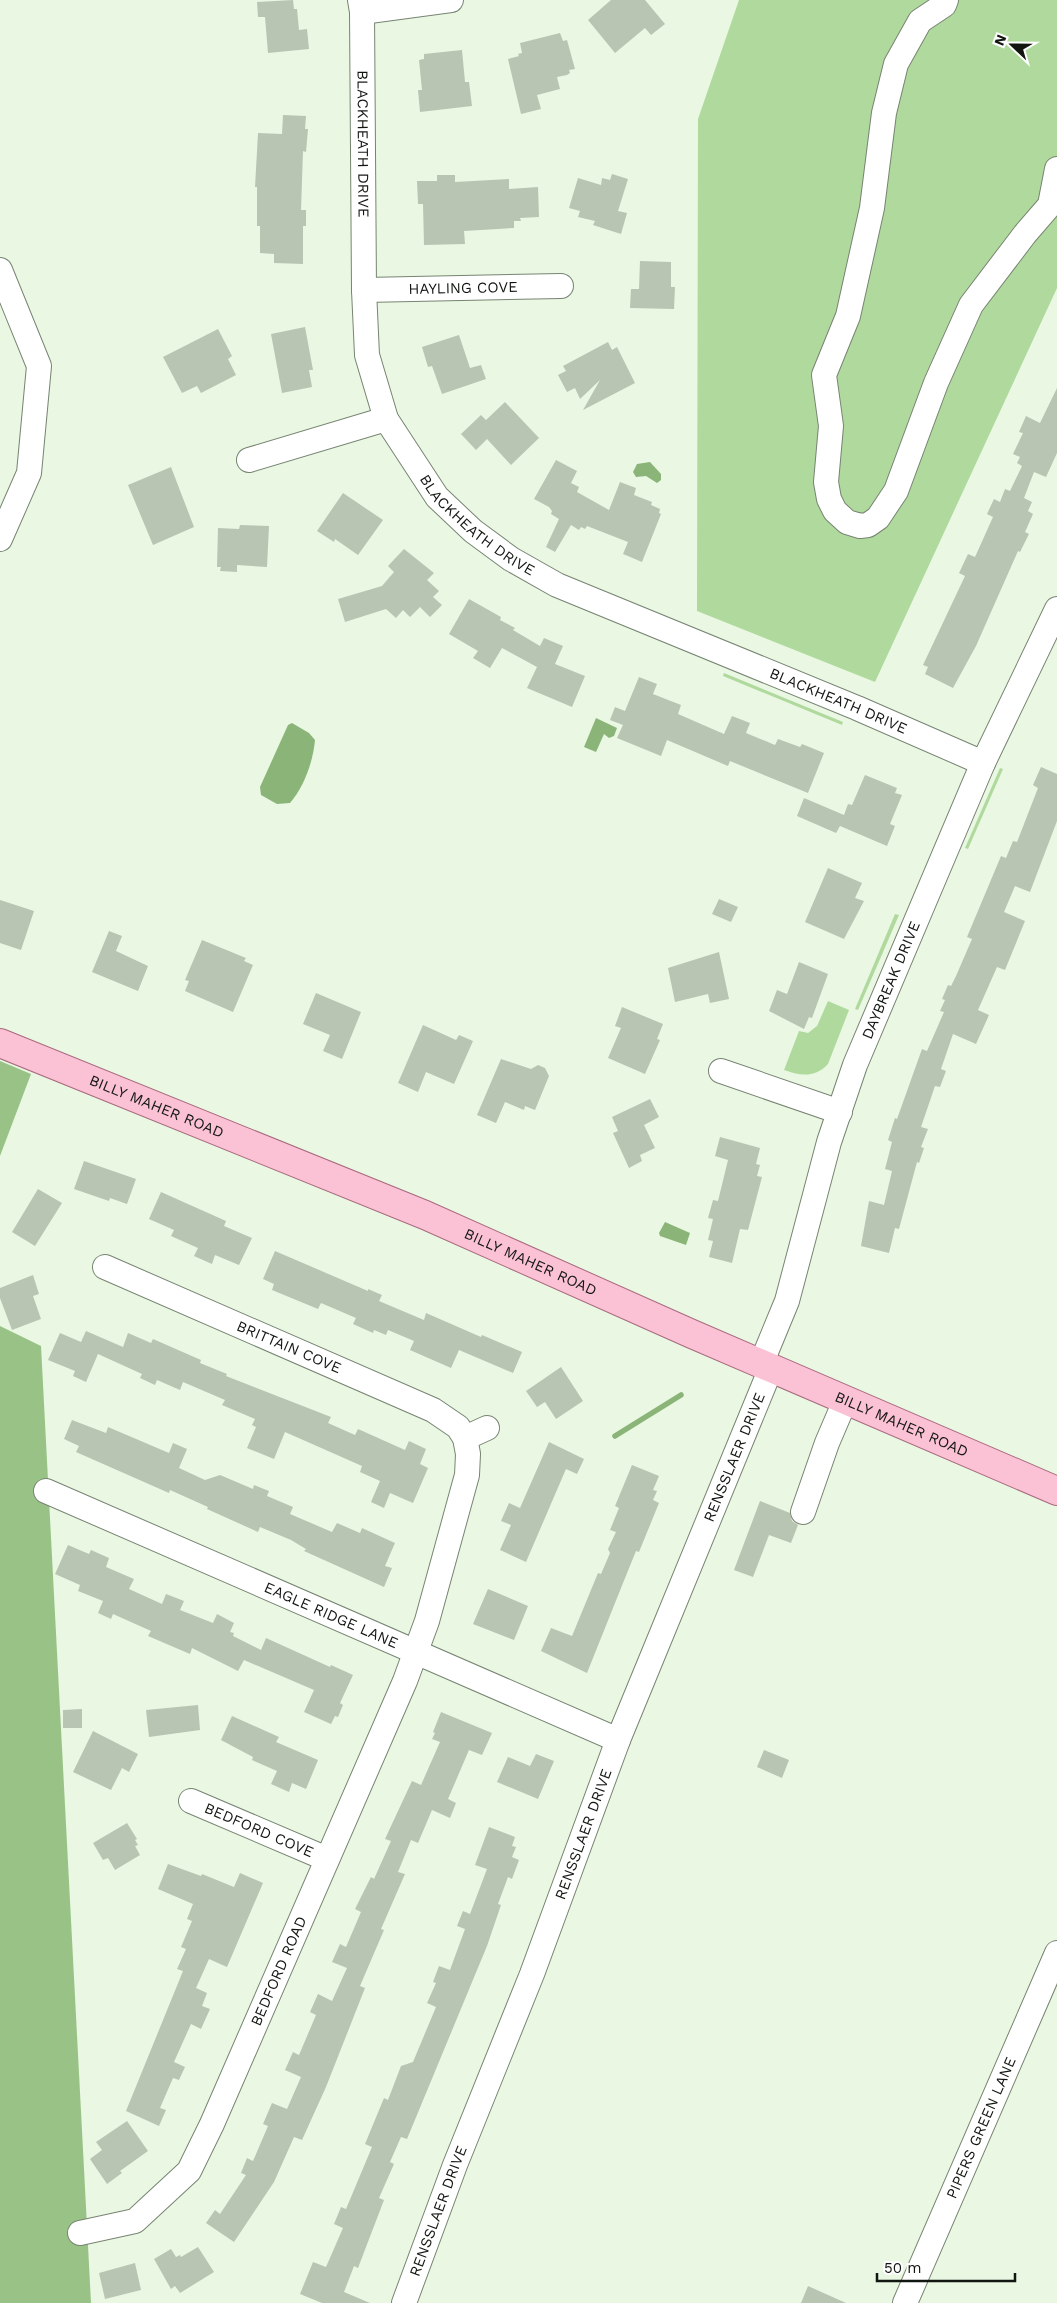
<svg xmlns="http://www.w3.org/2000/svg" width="1057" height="2303" font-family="'Work Sans',sans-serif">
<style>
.green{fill:#b0da9d}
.forest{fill:#99c386}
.water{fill:#8bb578}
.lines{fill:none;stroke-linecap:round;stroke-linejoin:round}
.stream{stroke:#8bb578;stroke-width:5.5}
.building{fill:#b8c5b2}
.minor-casing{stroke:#778472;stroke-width:26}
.major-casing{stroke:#a86a7d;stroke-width:30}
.minor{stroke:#fff;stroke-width:24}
.major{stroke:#fbc1d4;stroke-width:28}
.labels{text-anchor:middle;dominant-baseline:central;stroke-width:5;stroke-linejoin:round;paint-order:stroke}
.street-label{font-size:15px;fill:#121610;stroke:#fff}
</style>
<rect width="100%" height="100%" fill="#e9f7e3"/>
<path class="green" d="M739 0H1057V288L875 682 697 611 698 119Z
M724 673 843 722 842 725 723 676Z
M1000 768 1003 769 968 849 965 848Z
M895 914 899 915 858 1010 855 1009Z
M828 1001 849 1010 828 1064C815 1078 800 1076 784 1070L799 1031 808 1033 817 1026Z"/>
<path class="forest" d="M0 1061 31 1074 0 1156Z
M0 1326 41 1346 91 2303H0Z"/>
<path class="water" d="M650 462 661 474V480L657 483 646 476 636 477 633 472 637 464Z
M596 718 617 728 614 736 609 738 604 734 596 752 584 747Z
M292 723 309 733 315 740C313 762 304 787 290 803L277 804 261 795 260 787 288 725Z
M665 1222 690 1233 686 1245 660 1236 659 1233Z"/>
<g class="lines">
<path class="stream" d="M615 1436 681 1395"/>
</g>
<path class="building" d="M293 0 294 9H297L299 30 307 29 309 49 268 53 265 17H258L257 2Z
M611 0H645L665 24 651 35 645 28 615 53 588 20Z
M560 33 563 41 567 40 575 69 569 70 570 73 567 75 557 77 560 89 537 95 541 109 521 114 508 59 519 56 518 54 522 53 520 43Z
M462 50 465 82H469L472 106 420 112 418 90H422L419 60 424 59V54Z
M283 115 306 116 305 129H308L306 152 303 151 301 210H306V226H303V264L274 263V254L260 253V226H257V187H255L258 133 282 134Z
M612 174 628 179 618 211 627 213 621 234 593 225 595 221 578 217 580 211 569 208 578 178 601 185 602 178 610 180Z
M437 175H455V182L509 179V189L538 187 539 217 520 218 521 221H514V228L464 231 465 244 424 245 423 204H418L417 181H437Z
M640 261 671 262V287H675L674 309 630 308 631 289H639Z
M305 327 313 370H309L312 387 282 393 271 334Z
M218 329 232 356 228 359 236 375 201 393 197 386 182 393 163 357Z
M459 335 470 368 481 365 486 379 442 394 432 366 428 367 422 347Z
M608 342 612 350 617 347 635 383 583 410 600 380 580 399 575 388 567 392 558 375 566 371 563 366Z
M1057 388V453L1046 477 1034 472 1024 498 1032 502 1028 511 1033 514 1025 532 1029 534 1020 552 1018 551 976 646 953 688 925 674 928 667 923 665 965 576 959 573 968 554 975 557 993 517 987 514 994 499 1000 502 1005 489 1010 491 1022 466 1017 463 1020 457 1013 454 1023 433 1019 432 1026 416 1040 423Z
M505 402 539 438 511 465 487 439 476 450 461 434 481 415 486 420Z
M556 460 577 471 571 483 579 487 577 492 609 510 620 482 636 488 634 495 652 502 651 505 660 509 659 513 661 514 642 562 623 554 628 542 587 526 585 529 581 527 579 530 571 525 555 552 546 547 559 519 551 514 552 511 549 507 534 499Z
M171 467 194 527 153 545 128 485Z
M343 493 383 520 358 555 335 539 334 542 317 531Z
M240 525 269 526 267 567 237 565V572L220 571 221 567H217L218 528 239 529Z
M404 549 434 573 427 580 439 591 433 597 442 605 430 617 420 607 410 617 403 610 396 618 386 609 345 622 338 599 382 586 394 572 388 566Z
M469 599 501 617 500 620 515 628 513 630 540 646 544 638 563 646 555 664 585 676 572 707 527 688 537 667 502 648 490 668 473 658 478 651 449 634Z
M639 677 657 684 653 694 681 705 678 714 724 734 732 716 750 723 746 733 775 745 778 739 800 747 802 744 824 753 808 793 730 761 728 766 667 740 661 756 617 738 623 725 610 720 615 707 625 711Z
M1041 767 1057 774V821L1030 892 1015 886 1004 912 1025 921 1005 970 997 967 978 1010 989 1015 976 1044 953 1034 941 1069 946 1071 940 1087 935 1086 921 1127 928 1129 921 1147 924 1148 919 1163 917 1162 899 1229 895 1228 889 1253 861 1246 869 1201 884 1205 892 1171 885 1169 892 1142 888 1140 895 1118 897 1119 922 1049 927 1051 944 1012 940 1011 945 1000 942 999 948 985 951 986 956 976 972 939 967 937 1001 856 1006 858 1013 841 1017 842 1038 788 1033 785Z
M865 775 897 788 895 793 902 795 890 824 895 826 887 846 840 826 836 833 797 816 804 798 844 815 848 804 852 805Z
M828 868 862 883 855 898 864 901 844 939 805 922Z
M719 899 738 907 731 922 712 914Z
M0 900 34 911 21 950 0 943Z
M109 931 122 936 116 951 148 966 138 991 92 972Z
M202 940 246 958 244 961 253 965 233 1012 185 991 189 981 185 980Z
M719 952 729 999 710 1003 708 994 675 1002 668 968Z
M799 962 828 974 812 1018 809 1017 804 1029 769 1011 777 990 787 994Z
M316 993 361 1012 342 1059 323 1051 330 1035 303 1024Z
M622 1007 663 1024 657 1039 660 1040 645 1074 608 1058 621 1028 615 1026Z
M423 1025 456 1040 459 1035 473 1041 454 1084 426 1072 418 1092 398 1083Z
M501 1059 531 1069 538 1065 545 1068 549 1076 535 1110 525 1106 524 1110 505 1102 496 1123 477 1115Z
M650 1099 659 1117 644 1125 655 1148 640 1155 642 1161 629 1168 613 1133 618 1131 612 1117Z
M720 1137 760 1148 756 1164 760 1165 757 1176 762 1177 748 1230 740 1229 732 1263 709 1257 713 1241 708 1240 713 1219 708 1218 713 1200 718 1201 728 1160 715 1156Z
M84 1161 136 1179 127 1204 110 1198 109 1201 74 1189Z
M38 1189 62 1203 35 1246 12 1232Z
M161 1192 226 1221 224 1226 252 1238 239 1265 215 1255 212 1264 194 1256 198 1248 171 1236 174 1230 149 1219Z
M275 1251 368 1291V1289L382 1295 379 1301 424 1320 426 1313 481 1337 482 1335 522 1352 513 1373 459 1350 451 1368 410 1350 414 1341 388 1330 386 1335 374 1330 373 1333 353 1324 356 1318 321 1303 318 1309 272 1290 274 1284 263 1279Z
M33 1275 39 1294 33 1296 41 1319 12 1330 0 1298V1288Z
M86 1331 123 1347 128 1333 151 1343 153 1339 201 1360 200 1363 227 1374 226 1376 331 1417 328 1423 355 1435 358 1429 405 1450 409 1441 426 1449 420 1464 428 1468 413 1503 390 1493 384 1508 371 1502 380 1481 360 1472 362 1466 285 1432 274 1459 247 1448 256 1427 252 1425 255 1419 222 1405 225 1400 183 1382 180 1390 157 1380 155 1385 140 1378 142 1374 98 1354 86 1382 73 1376 75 1371 48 1360 60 1333 81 1342Z
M561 1367 583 1401 556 1419 545 1402 537 1407 526 1391Z
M72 1420 106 1433 108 1427 169 1453 173 1443 187 1449 179 1468 205 1480 220 1475 253 1489 254 1485 269 1491 267 1496 293 1507 290 1514 332 1532 337 1523 360 1533 362 1528 395 1543 385 1566 392 1568 384 1587 304 1551 306 1549 291 1540 260 1527 258 1532 207 1509 208 1507 170 1490 169 1493 76 1452 79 1446 64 1439Z
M549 1442 584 1459 577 1474 566 1469 526 1562 500 1550 511 1525 501 1521 509 1503 520 1508Z
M632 1465 659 1476 653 1490 657 1491 653 1500 659 1503 639 1552 636 1551 623 1583 587 1673 541 1651 551 1628 572 1636 598 1573 601 1574 610 1553 608 1549 616 1532 610 1530 619 1508 615 1506Z
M760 1501 790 1513 792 1521 798 1525 791 1543 769 1535 753 1577 734 1570Z
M68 1545 89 1554 91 1550 109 1558 106 1567 134 1579 129 1589 162 1604 166 1594 184 1601 180 1610 213 1623 217 1614 234 1623 230 1632 234 1633 233 1636 261 1650 266 1638 330 1667 331 1665 353 1675 340 1703 343 1705 338 1717 335 1716 331 1724 304 1712 314 1690 244 1660 238 1671 192 1648 190 1654 148 1636 151 1631 113 1614 111 1619 98 1613 103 1601 78 1591 80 1585 55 1574Z
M488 1589 528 1606 514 1640 473 1624Z
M198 1705 200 1730 149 1737 146 1710Z
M82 1709V1728H63V1710Z
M441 1712 492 1733 482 1755 469 1750 448 1799 456 1803 450 1818 432 1810 418 1843 411 1840 398 1872 405 1874 381 1929 384 1930 360 1986 365 1988 326 2087 302 2140 294 2137 274 2182 234 2242 206 2223 215 2210 220 2214 246 2175 241 2173 247 2158 253 2161 268 2126 263 2124 272 2103 287 2109 301 2077 285 2070 293 2052 299 2055 316 2015 310 2012 318 1994 332 2001 347 1968 332 1962 340 1944 346 1947 361 1912 355 1909 371 1877 374 1879 391 1841 385 1839 412 1781 421 1785 440 1742 432 1739 435 1733 433 1732Z
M232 1716 279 1737 276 1742 318 1760 306 1789 292 1783 289 1792 271 1784 277 1771 252 1760 253 1757 221 1740Z
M93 1731 138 1754 129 1772 122 1768 111 1790 73 1772Z
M764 1750 789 1760 782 1778 757 1767Z
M536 1754 554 1761 538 1799 497 1782 508 1757 530 1766Z
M127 1823 137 1839 135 1840 138 1845 135 1846 140 1855 115 1870 108 1858 103 1860 93 1843Z
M489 1827 515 1837 512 1846 516 1847 512 1857 519 1860 512 1879 508 1877 498 1904 501 1905 487 1946 407 2139 401 2137 390 2162 394 2164 379 2198 384 2200 358 2268 354 2266 344 2292 370 2303H322L300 2294 313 2262 326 2267 343 2228 334 2224 341 2207 346 2209 372 2147 365 2144 384 2098 388 2100 401 2066 413 2062 436 2007 427 2003 436 1983 433 1982 439 1966 450 1970 465 1929 457 1926 463 1911 470 1914 487 1869 475 1865Z
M168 1864 201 1876 202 1874 234 1887 240 1873 263 1883 227 1967 209 1959 196 1988 207 1993 202 2006 210 2009 201 2029 191 2024 174 2062 185 2067 179 2080 173 2078 160 2108 166 2110 159 2126 126 2111 183 1971 177 1969 186 1949 181 1947 192 1921 187 1919 193 1904 158 1889Z
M127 2121 148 2151 120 2171 122 2173 107 2184 90 2159 102 2150 96 2142Z
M198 2247 214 2272 180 2293 175 2286 171 2289 154 2259 171 2249 176 2257 180 2255 181 2257Z
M135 2263 141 2290 105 2299 99 2273Z
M808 2286 846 2303H801Z"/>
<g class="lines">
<g class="minor-casing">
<g id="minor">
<path id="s1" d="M360 0 362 12 364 290 367 355 386 419 437 497 473 531 511 559 557 585 857 708 983 763"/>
<path d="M946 0 944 5 920 21 896 64 884 113 872 208 848 316 824 375 831 426 826 482 829 499 835 511 847 522 860 526 868 525 878 518 896 491 936 383 971 305 1025 234 1050 205 1057 169"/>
<path d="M362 12 451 0"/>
<path d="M0 270 39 366 29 473 0 539"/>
<path id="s2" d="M364 290 561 286"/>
<path d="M249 460 386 419"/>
<path d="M721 1071 840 1112"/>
<path id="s3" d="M761 1364 787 1301 829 1142 855 1065 983 763 1057 609"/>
<path d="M465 1438 487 1428"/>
<path id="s4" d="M46 1491 618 1740"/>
<path d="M803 1512 827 1443 845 1401"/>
<path id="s5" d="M191 1801 327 1859"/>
<path id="s6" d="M80 2233 135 2221 189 2171 212 2124 405 1681 427 1621 467 1475 468 1454 465 1438 458 1427 433 1410 105 1267"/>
<path id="s7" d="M404 2303 455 2165 532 1974 618 1740 771 1368"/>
<path id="s8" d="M905 2303 1057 1953"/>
</g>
</g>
<g class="major-casing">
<g id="major">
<path id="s9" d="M0 1043 425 1215 692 1334 1057 1491"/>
</g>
</g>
<use href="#minor" class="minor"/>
<use href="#major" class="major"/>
</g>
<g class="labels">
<g class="street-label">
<text stroke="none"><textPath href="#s1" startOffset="144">BLACKHEATH DRIVE</textPath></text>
<text stroke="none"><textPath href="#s2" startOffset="99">HAYLING COVE</textPath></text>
<text stroke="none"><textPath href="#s1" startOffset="564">BLACKHEATH DRIVE</textPath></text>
<text stroke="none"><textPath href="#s1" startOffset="969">BLACKHEATH DRIVE</textPath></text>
<text stroke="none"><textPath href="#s3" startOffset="406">DAYBREAK DRIVE</textPath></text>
<text stroke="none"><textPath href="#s9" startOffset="169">BILLY MAHER ROAD</textPath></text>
<text stroke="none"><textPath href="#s9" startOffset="574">BILLY MAHER ROAD</textPath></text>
<text transform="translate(289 1347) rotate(23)">BRITTAIN COVE</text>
<text stroke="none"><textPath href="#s9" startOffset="979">BILLY MAHER ROAD</textPath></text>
<text stroke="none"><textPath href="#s7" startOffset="908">RENSSLAER DRIVE</textPath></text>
<text stroke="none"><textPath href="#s4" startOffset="311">EAGLE RIDGE LANE</textPath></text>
<text stroke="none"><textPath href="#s5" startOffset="74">BEDFORD COVE</textPath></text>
<text stroke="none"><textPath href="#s7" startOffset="502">RENSSLAER DRIVE</textPath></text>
<text stroke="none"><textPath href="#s6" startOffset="349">BEDFORD ROAD</textPath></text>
<text stroke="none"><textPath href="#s8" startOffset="191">PIPERS GREEN LANE</textPath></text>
<text stroke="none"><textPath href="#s7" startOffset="98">RENSSLAER DRIVE</textPath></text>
</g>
</g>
<g transform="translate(1012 45) rotate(292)" stroke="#ffffff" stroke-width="4" paint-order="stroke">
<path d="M0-4L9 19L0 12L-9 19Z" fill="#121610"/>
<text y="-8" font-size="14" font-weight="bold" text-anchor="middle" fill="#121610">N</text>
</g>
<path d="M877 2273v8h138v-8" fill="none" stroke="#121610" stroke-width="2.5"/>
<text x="884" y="2273" font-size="15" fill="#121610" stroke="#ffffff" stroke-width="4" paint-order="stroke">50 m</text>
</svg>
